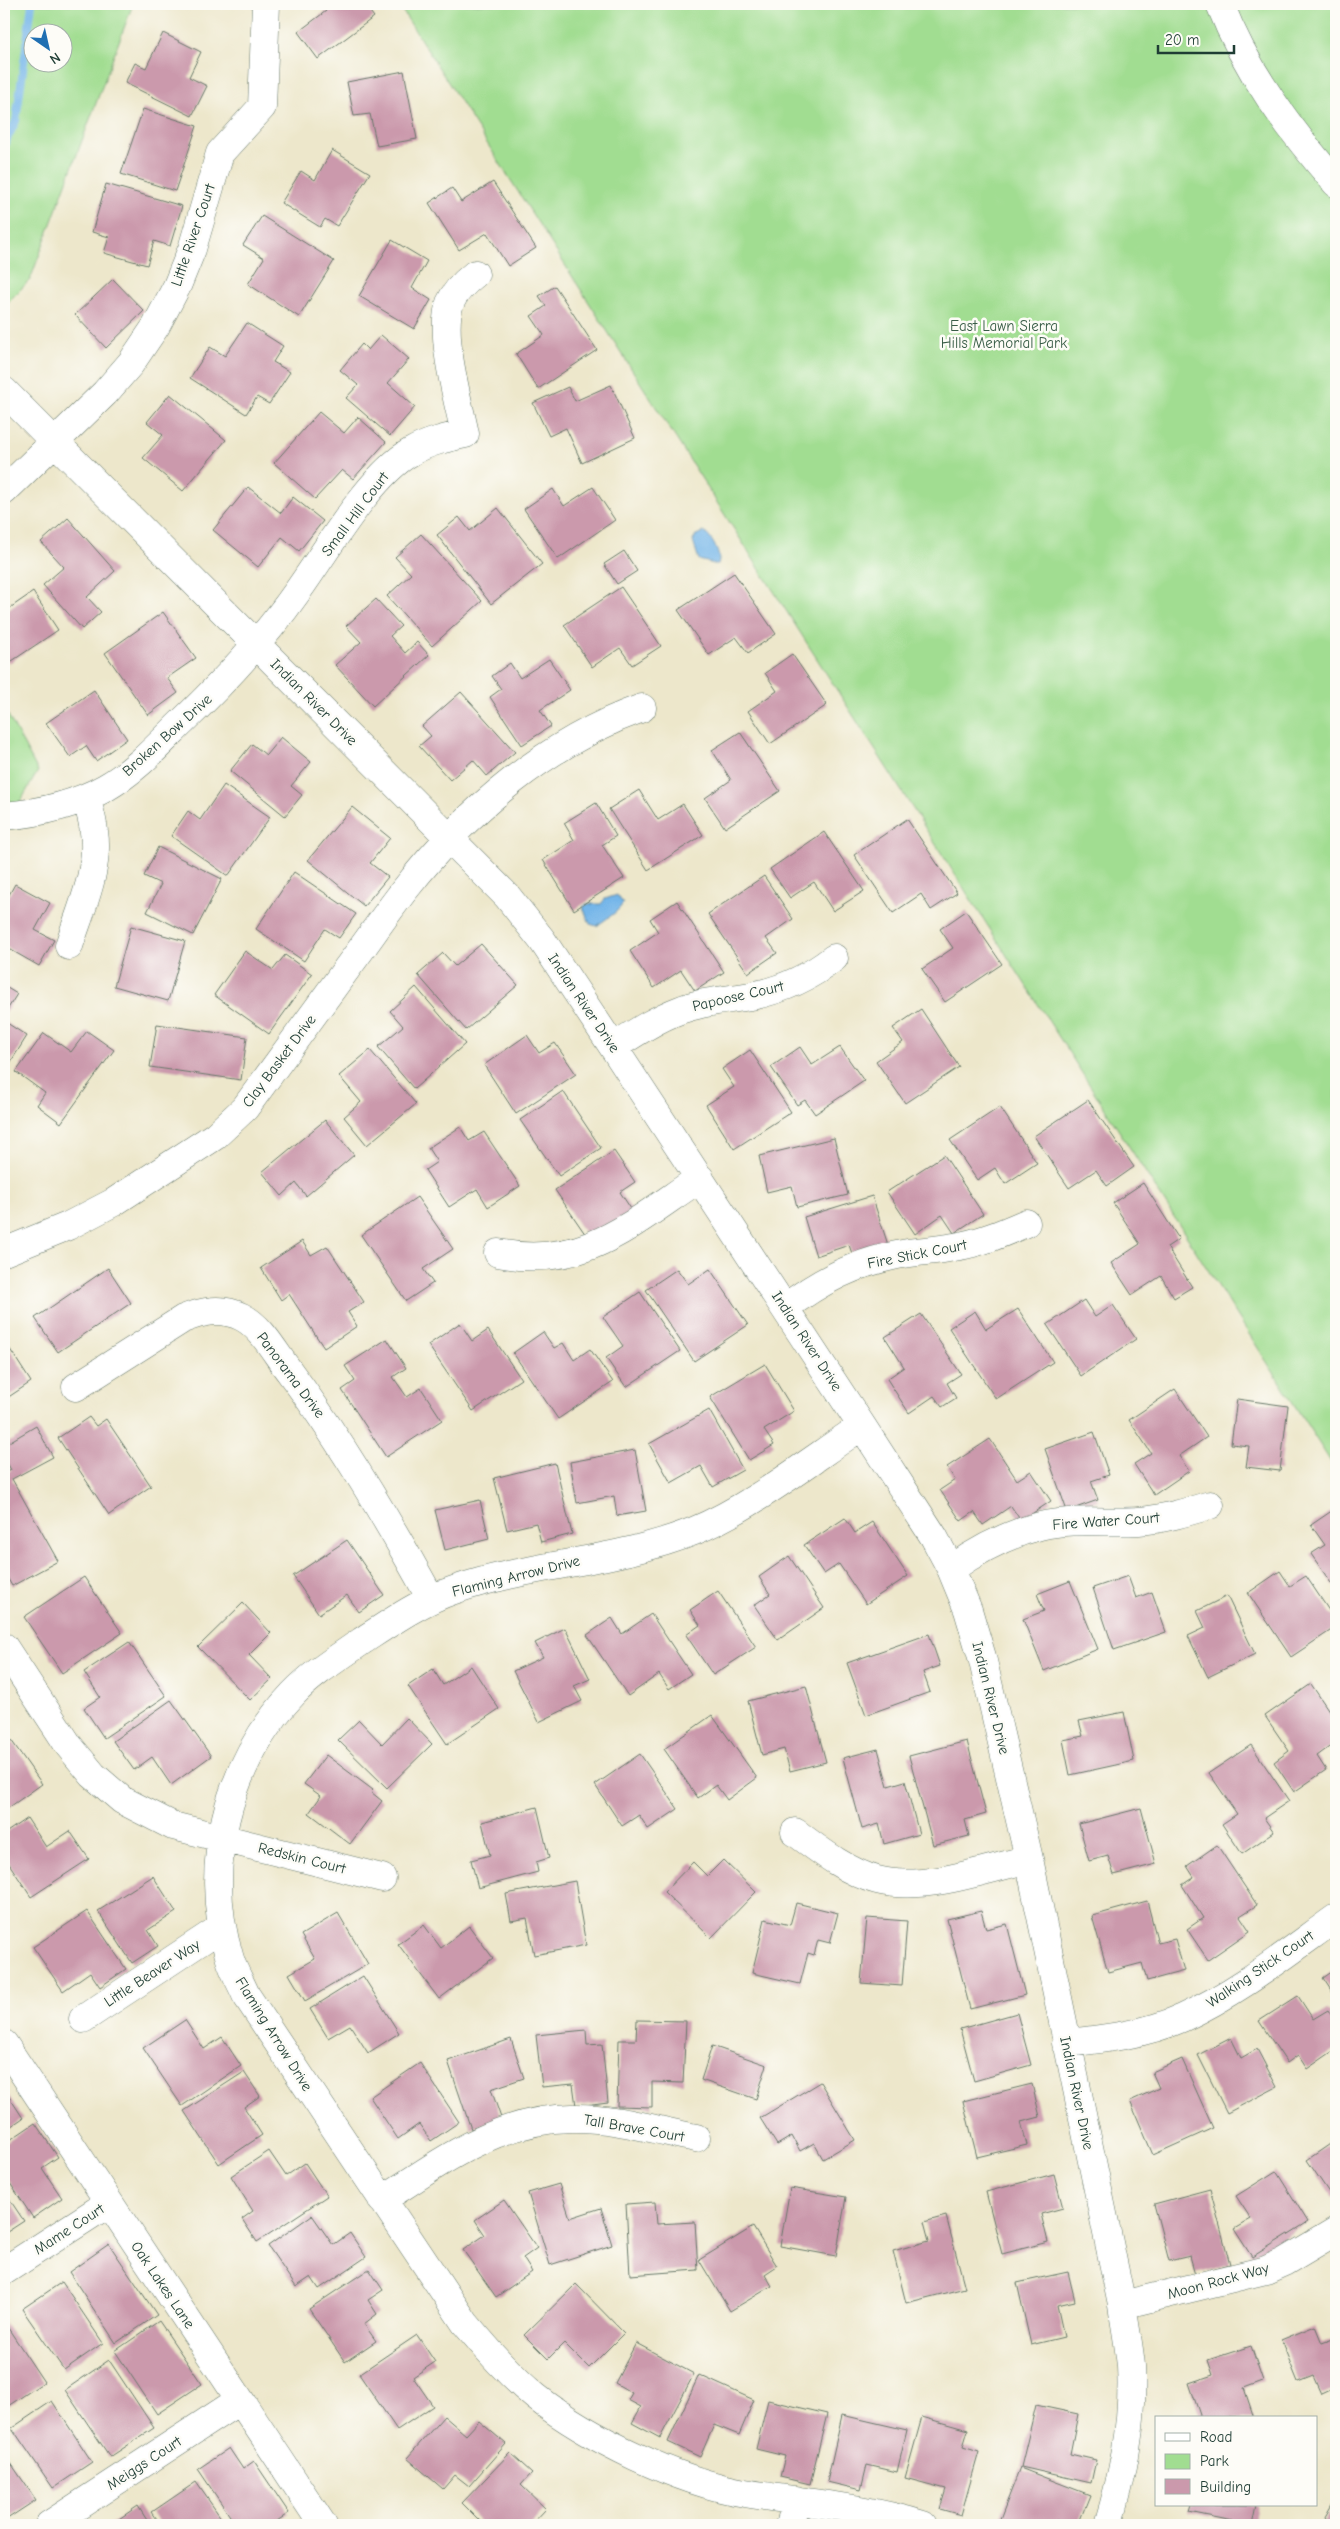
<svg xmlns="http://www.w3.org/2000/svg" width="1340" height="2529" font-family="'Comic Neue',sans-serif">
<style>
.green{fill:#a1dd91;stroke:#608d62;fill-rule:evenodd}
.water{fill:#74b6e9;stroke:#4a7a8e}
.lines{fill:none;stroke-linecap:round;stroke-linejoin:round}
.stream{stroke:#74b6e9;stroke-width:8}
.building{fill:#cb99ac}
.minor-casing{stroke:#677869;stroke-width:29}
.minor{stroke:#fff;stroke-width:28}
.labels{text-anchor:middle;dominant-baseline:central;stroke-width:5;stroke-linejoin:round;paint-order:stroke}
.street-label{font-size:15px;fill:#1f3d34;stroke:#fdfcf7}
.park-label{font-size:15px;fill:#395d47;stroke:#fdfcf7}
</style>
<rect width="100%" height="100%" fill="#fdfcf7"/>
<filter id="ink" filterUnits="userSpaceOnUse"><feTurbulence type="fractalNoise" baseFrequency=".02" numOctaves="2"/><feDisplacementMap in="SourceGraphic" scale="10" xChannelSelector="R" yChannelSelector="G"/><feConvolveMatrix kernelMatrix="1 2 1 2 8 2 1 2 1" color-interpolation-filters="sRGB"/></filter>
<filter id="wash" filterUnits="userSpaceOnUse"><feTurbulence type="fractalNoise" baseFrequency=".0096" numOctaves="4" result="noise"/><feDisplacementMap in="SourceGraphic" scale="20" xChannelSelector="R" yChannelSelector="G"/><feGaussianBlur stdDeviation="1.12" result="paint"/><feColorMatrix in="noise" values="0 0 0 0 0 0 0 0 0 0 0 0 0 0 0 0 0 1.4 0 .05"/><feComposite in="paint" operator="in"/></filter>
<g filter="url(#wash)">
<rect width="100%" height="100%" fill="#ede7cb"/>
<path class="green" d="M4 4H133L30 280 4 306ZM32 32H62V62H32Z
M398 4H1336V1470Z
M4 708 38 771 4 830Z"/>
<path class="water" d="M704 532C712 538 722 555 718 565L699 560 693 541 696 535Z
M617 895 623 903C617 914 606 918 597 926L590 924 583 907 587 904H601L605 899Z"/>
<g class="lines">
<path class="stream" d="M4 145 16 121 32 4"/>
</g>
<g id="blocks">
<path class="building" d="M321 4H364L374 17 318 59 298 32 326 11Z
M163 33 201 52 189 77 207 86 192 116 125 83 135 63 146 68Z
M404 71 417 139 377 146 370 114 354 116 347 82Z
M143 109 197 126 175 191 121 174Z
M332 150 370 173 337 226 325 219 320 227 281 203 301 171 315 180Z
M493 182 536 248 508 266 487 233 459 250 429 203 452 188 461 202Z
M106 184 182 206 170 246 154 241 147 265 104 253 109 237 92 232Z
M262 216 334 261 299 317 248 284 264 258 243 245Z
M392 240 427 261 412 288 431 300 414 329 359 296Z
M113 279 144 311 106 348 75 315Z
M555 286 597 350 538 389 516 354 544 335 531 316 546 306 539 296Z
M247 323 283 346 273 362 290 372 269 404 257 397 246 414 190 378 210 347 225 356Z
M381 335 409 359 388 383 415 407 390 436 346 398 358 385 340 370 362 344 368 350Z
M611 385 635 438 582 463 566 428 549 436 533 403 568 387 575 401Z
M170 394 226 440 183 491 143 458 163 435 147 422Z
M319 412 344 433 358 417 386 442 353 479 342 470 315 499 274 463Z
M248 487 281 513 293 497 323 521 299 551 282 537 258 567 213 530Z
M593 487 615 520 558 559 524 509 553 489 564 506Z
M498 508 542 564 491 604 437 535 459 517 470 531Z
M68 518 115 571 87 597 101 612 82 629 43 585 64 567 41 542Z
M421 534 482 601 432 646 387 596 411 574 395 557Z
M624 551 637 571 617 584 604 564Z
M734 573 776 634 748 653 736 637 709 655 678 610Z
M621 587 661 646 632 665 620 648 592 667 564 625Z
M33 592 58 630 9 663 4 655V612Z
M376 599 401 626 390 636 405 653 417 642 429 655 373 706 335 665 361 642 346 626Z
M163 612 196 658 167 678 178 693 148 715 105 653Z
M792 654 827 705 770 744 748 711 777 691 765 673Z
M549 659 570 690 540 710 551 726 522 745 490 697 501 689 492 676 510 663 520 678Z
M94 690 127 739 96 761 86 746 70 757 46 723Z
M461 692 515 752 487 776 473 760 450 780 419 746 431 736 422 726Z
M740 732 780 791 725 828 705 798 731 780 712 750Z
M281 737 311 762 291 786 302 795 285 816 230 771 252 744 266 755Z
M224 785 270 817 228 876 171 836 188 811 200 820Z
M639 790 658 820 683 804 703 835 648 870 609 809Z
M596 803 616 836 602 845 624 878 574 910 543 860 574 840 564 823Z
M352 807 390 838 370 863 388 877 364 906 308 860Z
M907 819 957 893 931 910 921 894 893 913 854 855Z
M824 832 864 891 833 911 814 882 790 898 770 869Z
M158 847 222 879 193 935 147 912 161 884 144 876Z
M294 872 356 914 339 938 325 929 304 961 256 929Z
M764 876 793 919 766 938 777 953 748 973 708 914Z
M15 884 50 903 35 930 54 940 39 966 4 946V904Z
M677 901 724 972 695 991 681 970 654 988 630 951 658 932 650 919Z
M966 911 1002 964 945 1002 922 969 953 948 940 929Z
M131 926 185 941 168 1001 114 986Z
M481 944 518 985 466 1030 418 975 443 953 455 966Z
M245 951 273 970 285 955 312 974 269 1034 214 995Z
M4 986 17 994 4 1015Z
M416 987 465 1044 414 1089 378 1047 403 1026 390 1011Z
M921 1009 959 1067 905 1103 876 1061 903 1042 893 1028Z
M4 1021 27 1036 10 1063 4 1059Z
M157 1024 247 1037 241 1080 150 1067Z
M87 1031 114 1050 61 1123 37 1105 45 1093 16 1072 44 1033 71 1052Z
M527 1035 539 1053 555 1043 576 1074 516 1114 484 1065Z
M800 1047 812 1065 840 1047 864 1081 815 1114 805 1100 797 1105 771 1067Z
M370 1050 416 1104 367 1145 344 1117 361 1102 339 1076Z
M750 1050 791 1112 734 1149 706 1105 734 1087 722 1069Z
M563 1091 601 1148 559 1176 520 1120Z
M1088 1100 1134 1167 1107 1186 1096 1170 1069 1188 1034 1136Z
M1000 1107 1037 1163 1005 1184 995 1168 977 1180 950 1140Z
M325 1120 354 1155 306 1196 296 1183 282 1196 262 1172Z
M460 1127 469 1141 484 1132 520 1186 488 1207 477 1189 449 1207 425 1170 437 1162 428 1148Z
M834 1138 848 1195 797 1207 792 1186 767 1192 759 1156Z
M614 1151 635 1182 620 1192 633 1212 590 1241 555 1190Z
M944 1155 983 1214 954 1233 942 1215 915 1234 887 1192Z
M1143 1183 1179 1239 1167 1247 1192 1287 1174 1298 1161 1276 1132 1295 1111 1263 1140 1244 1113 1203Z
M872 1196 890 1251 855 1262 849 1245 816 1256 804 1217Z
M417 1197 453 1249 423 1269 433 1283 406 1301 361 1235Z
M302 1241 311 1255 327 1246 364 1302 348 1312 357 1326 324 1348 289 1294 281 1300 261 1268Z
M108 1268 131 1303 58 1352 35 1318Z
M677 1269 688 1284 710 1269 748 1325 694 1361 646 1290Z
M640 1292 680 1351 626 1387 606 1358 623 1346 603 1317Z
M1084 1300 1095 1317 1113 1305 1136 1339 1081 1376 1047 1325Z
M1018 1309 1053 1362 996 1399 949 1328 975 1311 986 1329Z
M921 1314 961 1374 947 1383 956 1398 942 1407 934 1396 909 1413 887 1379 904 1367 885 1337Z
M460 1323 472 1341 488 1330 521 1379 473 1411 428 1345Z
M543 1332 554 1348 563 1343 574 1360 590 1349 613 1382 558 1419 513 1353Z
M387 1339 406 1368 393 1377 407 1397 421 1388 442 1420 386 1457 342 1390 355 1381 345 1366Z
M4 1340 31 1382 4 1400Z
M765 1364 794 1411 764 1430 774 1445 749 1460 710 1397Z
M1175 1389 1207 1437 1179 1456 1189 1471 1154 1495 1134 1464 1151 1453 1129 1420Z
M1237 1399 1288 1406 1280 1471 1246 1467 1249 1446 1231 1444Z
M709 1410 743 1470 713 1487 701 1466 671 1483 649 1444Z
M89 1417 96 1426 106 1419 151 1486 109 1515 58 1438Z
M36 1426 53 1457 12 1479 58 1561 12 1586 4 1572V1474L11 1470 4 1457V1445Z
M1094 1432 1109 1475 1091 1481 1098 1500 1067 1511 1045 1449Z
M990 1439 1017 1480 1031 1471 1051 1501 1021 1521 1011 1506 983 1525 974 1512 961 1521 940 1490 955 1480 947 1467Z
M635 1450 646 1511 617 1516 614 1496 577 1503 570 1462Z
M555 1463 572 1534 541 1542 536 1523 507 1530 494 1478Z
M480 1500 489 1539 445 1550 435 1510Z
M1336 1508V1584L1333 1586 1311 1554 1325 1545 1311 1525Z
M845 1518 855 1533 872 1522 908 1576 866 1604 839 1564 824 1574 804 1545Z
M347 1540 384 1595 359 1612 347 1595 319 1614 293 1576Z
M789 1556 824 1608 778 1640 754 1605 770 1594 759 1577Z
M1280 1571 1290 1586 1306 1576 1336 1621V1627L1291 1657 1248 1593Z
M1128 1576 1136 1598 1152 1592 1166 1632 1114 1650 1093 1588Z
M84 1577 122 1633 62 1673 24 1617Z
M1070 1581 1098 1649 1044 1671 1023 1619 1044 1611 1037 1594Z
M718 1591 756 1647 713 1675 686 1635 700 1625 690 1610Z
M1227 1596 1255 1654 1208 1677 1188 1636 1205 1628 1197 1611Z
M243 1603 271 1633 249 1655 272 1679 250 1700 198 1647Z
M651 1614 691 1674 669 1689 659 1674 628 1696 587 1635 612 1618 622 1634Z
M565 1628 590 1679 574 1686 582 1701 539 1722 513 1671 543 1657 535 1643Z
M929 1634 940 1666 923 1672 930 1692 866 1715 847 1663Z
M129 1642 166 1696 104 1738 84 1708 100 1697 84 1672Z
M471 1666 499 1709 447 1744 408 1686 433 1669 443 1685Z
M1311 1684 1336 1721V1742L1317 1756 1326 1770 1294 1792 1274 1762 1289 1751 1265 1716Z
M806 1686 826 1762 790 1771 784 1749 762 1755 748 1701Z
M171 1700 211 1756 171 1785 152 1757 134 1770 113 1741Z
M1124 1712 1134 1761 1070 1775 1063 1740 1083 1736 1079 1721Z
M712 1715 757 1778 727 1800 716 1785 698 1798 664 1749Z
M407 1718 432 1744 387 1788 338 1740 359 1720 382 1744Z
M4 1730 42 1784 4 1811Z
M967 1741 986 1814 965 1820 969 1836 933 1845 909 1756Z
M1251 1745 1289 1801 1264 1818 1274 1832 1242 1854 1222 1824 1237 1814 1209 1773Z
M878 1749 888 1786 905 1781 919 1834 884 1844 879 1824 862 1829 843 1758Z
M640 1754 678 1809 648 1829 639 1815 622 1826 595 1785Z
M326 1755 373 1790 371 1792 382 1801 350 1844 309 1813 321 1796 304 1784Z
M537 1807 549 1858 536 1862 538 1872 478 1888 471 1860 490 1855 482 1822Z
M1141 1808 1156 1864 1114 1875 1108 1856 1089 1861 1079 1824Z
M27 1818 46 1847 70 1831 89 1859 31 1897 4 1856V1834Z
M1217 1845 1257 1905 1240 1916 1250 1931 1208 1960 1187 1929 1203 1918 1182 1885 1194 1877 1187 1866Z
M723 1860 756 1892 711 1938 664 1892 693 1862 707 1876Z
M153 1876 176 1912 148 1930 158 1946 132 1963 98 1911Z
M575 1881 586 1945 534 1955 527 1918 511 1921 506 1894Z
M1147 1901 1158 1943 1175 1939 1184 1971 1147 1981 1142 1963 1108 1972 1092 1916Z
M796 1903 838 1913 830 1943 818 1940 814 1955 808 1953 800 1984 752 1973 765 1919 790 1925Z
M87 1911 126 1969 100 1987 90 1972 63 1991 33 1947Z
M981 1911 986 1929 1007 1924 1025 1995 970 2009 947 1919Z
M338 1913 368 1964 305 2001 289 1974 315 1959 301 1935Z
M867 1918 907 1921 902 1986 861 1983Z
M424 1925 441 1948 469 1926 493 1958 439 1999 398 1944Z
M1336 1969V1998L1323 1978Z
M363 1976 399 2033 368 2053 350 2025 328 2038 310 2009Z
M1298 1996 1313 2019 1328 2010 1336 2023V2049L1307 2069 1298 2055 1287 2063 1259 2021Z
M1017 2013 1031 2065 974 2081 960 2029Z
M185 2020 204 2049 222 2037 241 2066 182 2106 143 2048Z
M637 2020 686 2021 683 2083 652 2082V2107L617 2106 619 2040H636Z
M586 2030 587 2045 602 2044 608 2102 576 2106 573 2084 542 2087 536 2035Z
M1231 2038 1241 2058 1257 2049 1277 2087 1227 2113 1198 2055Z
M511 2039 524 2078 491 2089 501 2118 471 2129 448 2061Z
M712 2046 767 2065 756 2099 701 2080Z
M1182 2059 1213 2128 1153 2155 1130 2101 1159 2088 1152 2072Z
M420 2063 459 2122 431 2141 419 2124 398 2139 370 2097Z
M244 2072 260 2096 244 2107 262 2135 219 2164 184 2111Z
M820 2082 855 2140 823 2159 814 2143 800 2151 792 2136 777 2145 760 2118Z
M1032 2084 1040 2117 1021 2122 1027 2145 977 2157 963 2101Z
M4 2089 23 2118 4 2131Z
M35 2123 58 2157 42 2168 62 2198 33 2218 4 2174V2144Z
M1336 2140V2194L1332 2197 1307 2160Z
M269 2151 286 2176 305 2163 327 2196 257 2242 242 2219 253 2211 231 2176Z
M1276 2171 1308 2222 1252 2257 1234 2229 1251 2219 1236 2196Z
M1054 2174 1063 2208 1041 2214 1048 2242 1002 2254 986 2192Z
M559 2184 570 2218 601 2208 612 2245 550 2265 528 2193Z
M790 2188 846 2197 836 2256 780 2246Z
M1210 2189 1230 2264 1195 2274 1190 2256 1169 2261 1154 2204Z
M4 2191 24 2221 4 2234Z
M504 2200 537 2248 523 2258 532 2272 496 2297 463 2250 485 2235 475 2220Z
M655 2202 657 2224 695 2222 698 2270 630 2275 626 2204Z
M312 2215 333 2245 350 2233 366 2257 319 2289 311 2277 296 2287 268 2246Z
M946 2216 965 2288 906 2303 893 2251 929 2241 924 2222Z
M753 2227 777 2266 765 2274 772 2286 730 2311 699 2260Z
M109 2244 157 2315 116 2343 69 2272Z
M369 2269 383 2290 368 2300 377 2314 364 2324 376 2341 345 2362 309 2309Z
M1068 2272 1075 2301 1057 2305 1064 2337 1031 2345 1017 2283Z
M62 2282 103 2343 64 2370 22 2309Z
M576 2284 624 2333 589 2368 564 2343 548 2359 524 2335Z
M159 2321 202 2384 157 2414 115 2351Z
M4 2322 44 2382 8 2406 4 2399Z
M1315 2326 1322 2343 1333 2339 1336 2346V2387L1321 2394 1313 2376 1298 2382 1281 2340Z
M417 2335 435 2362 413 2377 433 2406 397 2430 359 2374Z
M636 2343 694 2374 660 2438 632 2423 641 2407 628 2400 632 2393 615 2383Z
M1251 2346 1263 2381 1244 2388 1254 2418H1201L1189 2383 1213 2375 1208 2360Z
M109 2360 154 2428 110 2457 65 2390Z
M699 2375 754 2400 739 2435 714 2425 700 2457 668 2442Z
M768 2400 827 2414 810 2484 780 2477 785 2456 756 2449Z
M52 2401 92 2462 53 2488 12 2428Z
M1036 2405 1078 2414 1070 2454 1096 2460 1091 2483 1021 2467Z
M842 2415 907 2430 897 2472 867 2465 861 2490 827 2482Z
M444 2416 466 2435 479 2421 506 2444 469 2486 455 2475 443 2489 407 2458Z
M922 2417 968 2430 963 2447 979 2452 961 2515 940 2509 946 2489 905 2478Z
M229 2448 243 2469 254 2461 289 2513 271 2525H236L198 2469Z
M4 2453 36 2500 4 2521Z
M510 2453 532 2473 521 2485 546 2509 531 2525H484L462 2503Z
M1020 2468 1090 2495 1078 2525H1071L1056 2520 1054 2525H998Z
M196 2482 226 2525H161L152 2512Z
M1336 2500V2525H1322Z
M1191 2505H1257L1253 2525 1189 2512Z
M138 2506 150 2525H110Z"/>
</g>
</g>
<g filter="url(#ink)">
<use href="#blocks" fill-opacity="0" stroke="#677869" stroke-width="1"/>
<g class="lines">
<g class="minor-casing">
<path id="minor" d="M1220 4C1246 71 1289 129 1336 183
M4 391 507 896 542 940 613 1047 862 1426 934 1537 951 1569 968 1610 982 1657 1029 1859 1122 2305C1125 2325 1129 2346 1131 2366 1134 2420 1124 2473 1108 2525
M4 491 105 393 131 363 156 326 177 286 192 249 220 153 262 107 266 4
M4 816C39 813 73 806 105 788 133 772 155 749 177 727 221 685 262 642 297 592 326 552 370 475 411 452 428 442 446 438 465 434 458 400 439 334 450 303 455 291 465 282 475 274
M69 946C80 911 100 869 94 832 93 820 89 808 86 797
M613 1047C635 1033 656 1019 680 1010 703 1001 727 1000 751 996 782 990 810 977 834 958
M4 1252 68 1226 114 1202 215 1136 245 1108C279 1061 314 1014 348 967 368 941 386 913 407 887 467 810 549 741 642 708
M498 1253C585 1270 632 1223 700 1178
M785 1308C818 1282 856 1263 897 1255 916 1251 935 1251 954 1247 980 1243 1003 1233 1026 1223
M76 1387 183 1319C203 1311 221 1307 242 1317 262 1327 275 1353 289 1371 343 1444 388 1520 431 1599
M862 1426C811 1460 750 1508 694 1531 618 1562 532 1563 454 1590 421 1601 391 1622 362 1641 338 1658 313 1673 293 1694 227 1764 201 1867 230 1959 234 1972 241 1983 246 1995L465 2323C487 2349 509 2375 536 2397 588 2438 679 2482 745 2493 805 2503 865 2507 923 2525
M951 1569C978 1550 1008 1534 1040 1526 1073 1518 1106 1523 1139 1521 1164 1519 1187 1512 1210 1505
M4 1647 69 1746 93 1775 122 1800 173 1826 382 1878
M795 1832C819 1850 847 1872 877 1880 923 1892 984 1870 1029 1859
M83 2019 222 1927
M1066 2043C1105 2039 1146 2034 1182 2018 1237 1993 1287 1953 1336 1918
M4 2044 323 2525
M382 2200C442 2161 498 2119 572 2118 613 2117 656 2130 696 2138
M4 2271 109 2203
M1122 2305 1266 2270 1284 2262 1336 2231
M49 2525 240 2400
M789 2525 796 2500"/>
</g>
<use href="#minor" class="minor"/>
</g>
</g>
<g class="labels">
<g class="street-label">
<text transform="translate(193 235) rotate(-71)">Little River Court</text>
<text transform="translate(355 514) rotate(-53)">Small Hill Court</text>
<text transform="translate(314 702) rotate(45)">Indian River Drive</text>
<text transform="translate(167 735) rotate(-42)">Broken Bow Drive</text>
<text transform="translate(738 996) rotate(-13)">Papoose Court</text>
<text transform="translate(584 1003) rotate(56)">Indian River Drive</text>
<text transform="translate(279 1061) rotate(-53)">Clay Basket Drive</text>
<text transform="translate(917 1254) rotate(-11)">Fire Stick Court</text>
<text transform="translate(807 1341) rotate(57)">Indian River Drive</text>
<text transform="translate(291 1375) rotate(53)">Panorama Drive</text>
<text transform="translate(1106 1521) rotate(-4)">Fire Water Court</text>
<text transform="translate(516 1576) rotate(-14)">Flaming Arrow Drive</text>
<text transform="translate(991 1698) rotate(76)">Indian River Drive</text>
<text transform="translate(302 1858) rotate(14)">Redskin Court</text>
<text transform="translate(1260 1969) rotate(-34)">Walking Stick Court</text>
<text transform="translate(152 1973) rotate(-33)">Little Beaver Way</text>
<text transform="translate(274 2034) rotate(58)">Flaming Arrow Drive</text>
<text transform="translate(1077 2093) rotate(78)">Indian River Drive</text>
<text transform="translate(634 2128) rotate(10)">Tall Brave Court</text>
<text transform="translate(69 2229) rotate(-33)">Mame Court</text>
<text transform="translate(1218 2281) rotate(-15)">Moon Rock Way</text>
<text transform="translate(163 2285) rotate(56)">Oak Lakes Lane</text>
<text transform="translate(144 2463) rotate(-33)">Meiggs Court</text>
</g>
<g class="park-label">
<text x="1004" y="326">East Lawn Sierra<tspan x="1004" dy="17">Hills Memorial Park</tspan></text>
</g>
</g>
<rect width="1340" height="2529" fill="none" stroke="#fdfcf7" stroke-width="20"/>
<rect x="1155" y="2416" width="162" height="90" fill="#fdfcf7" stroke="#a4b0a9"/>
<rect x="1165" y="2433" width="25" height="8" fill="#ffffff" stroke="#a4b0a9"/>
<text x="1200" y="2442" font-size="15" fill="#1f3d34">Road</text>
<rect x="1165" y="2454" width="25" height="15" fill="#a1dd91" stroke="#a4b0a9"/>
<text x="1200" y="2466" font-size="15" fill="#1f3d34">Park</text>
<rect x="1165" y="2479" width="25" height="15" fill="#cb99ac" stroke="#a4b0a9"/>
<text x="1200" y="2492" font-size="15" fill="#1f3d34">Building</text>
<g transform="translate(48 48) rotate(146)"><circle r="24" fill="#fdfcf7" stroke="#a4b0a9"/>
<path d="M0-4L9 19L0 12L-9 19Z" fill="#1f6fb2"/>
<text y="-8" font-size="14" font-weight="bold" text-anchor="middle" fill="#1f3d34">N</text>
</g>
<path d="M1158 45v8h76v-8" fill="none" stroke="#1f3d34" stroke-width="2.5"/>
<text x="1165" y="45" font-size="15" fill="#1f3d34" stroke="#fdfcf7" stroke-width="4" paint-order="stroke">20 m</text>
</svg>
